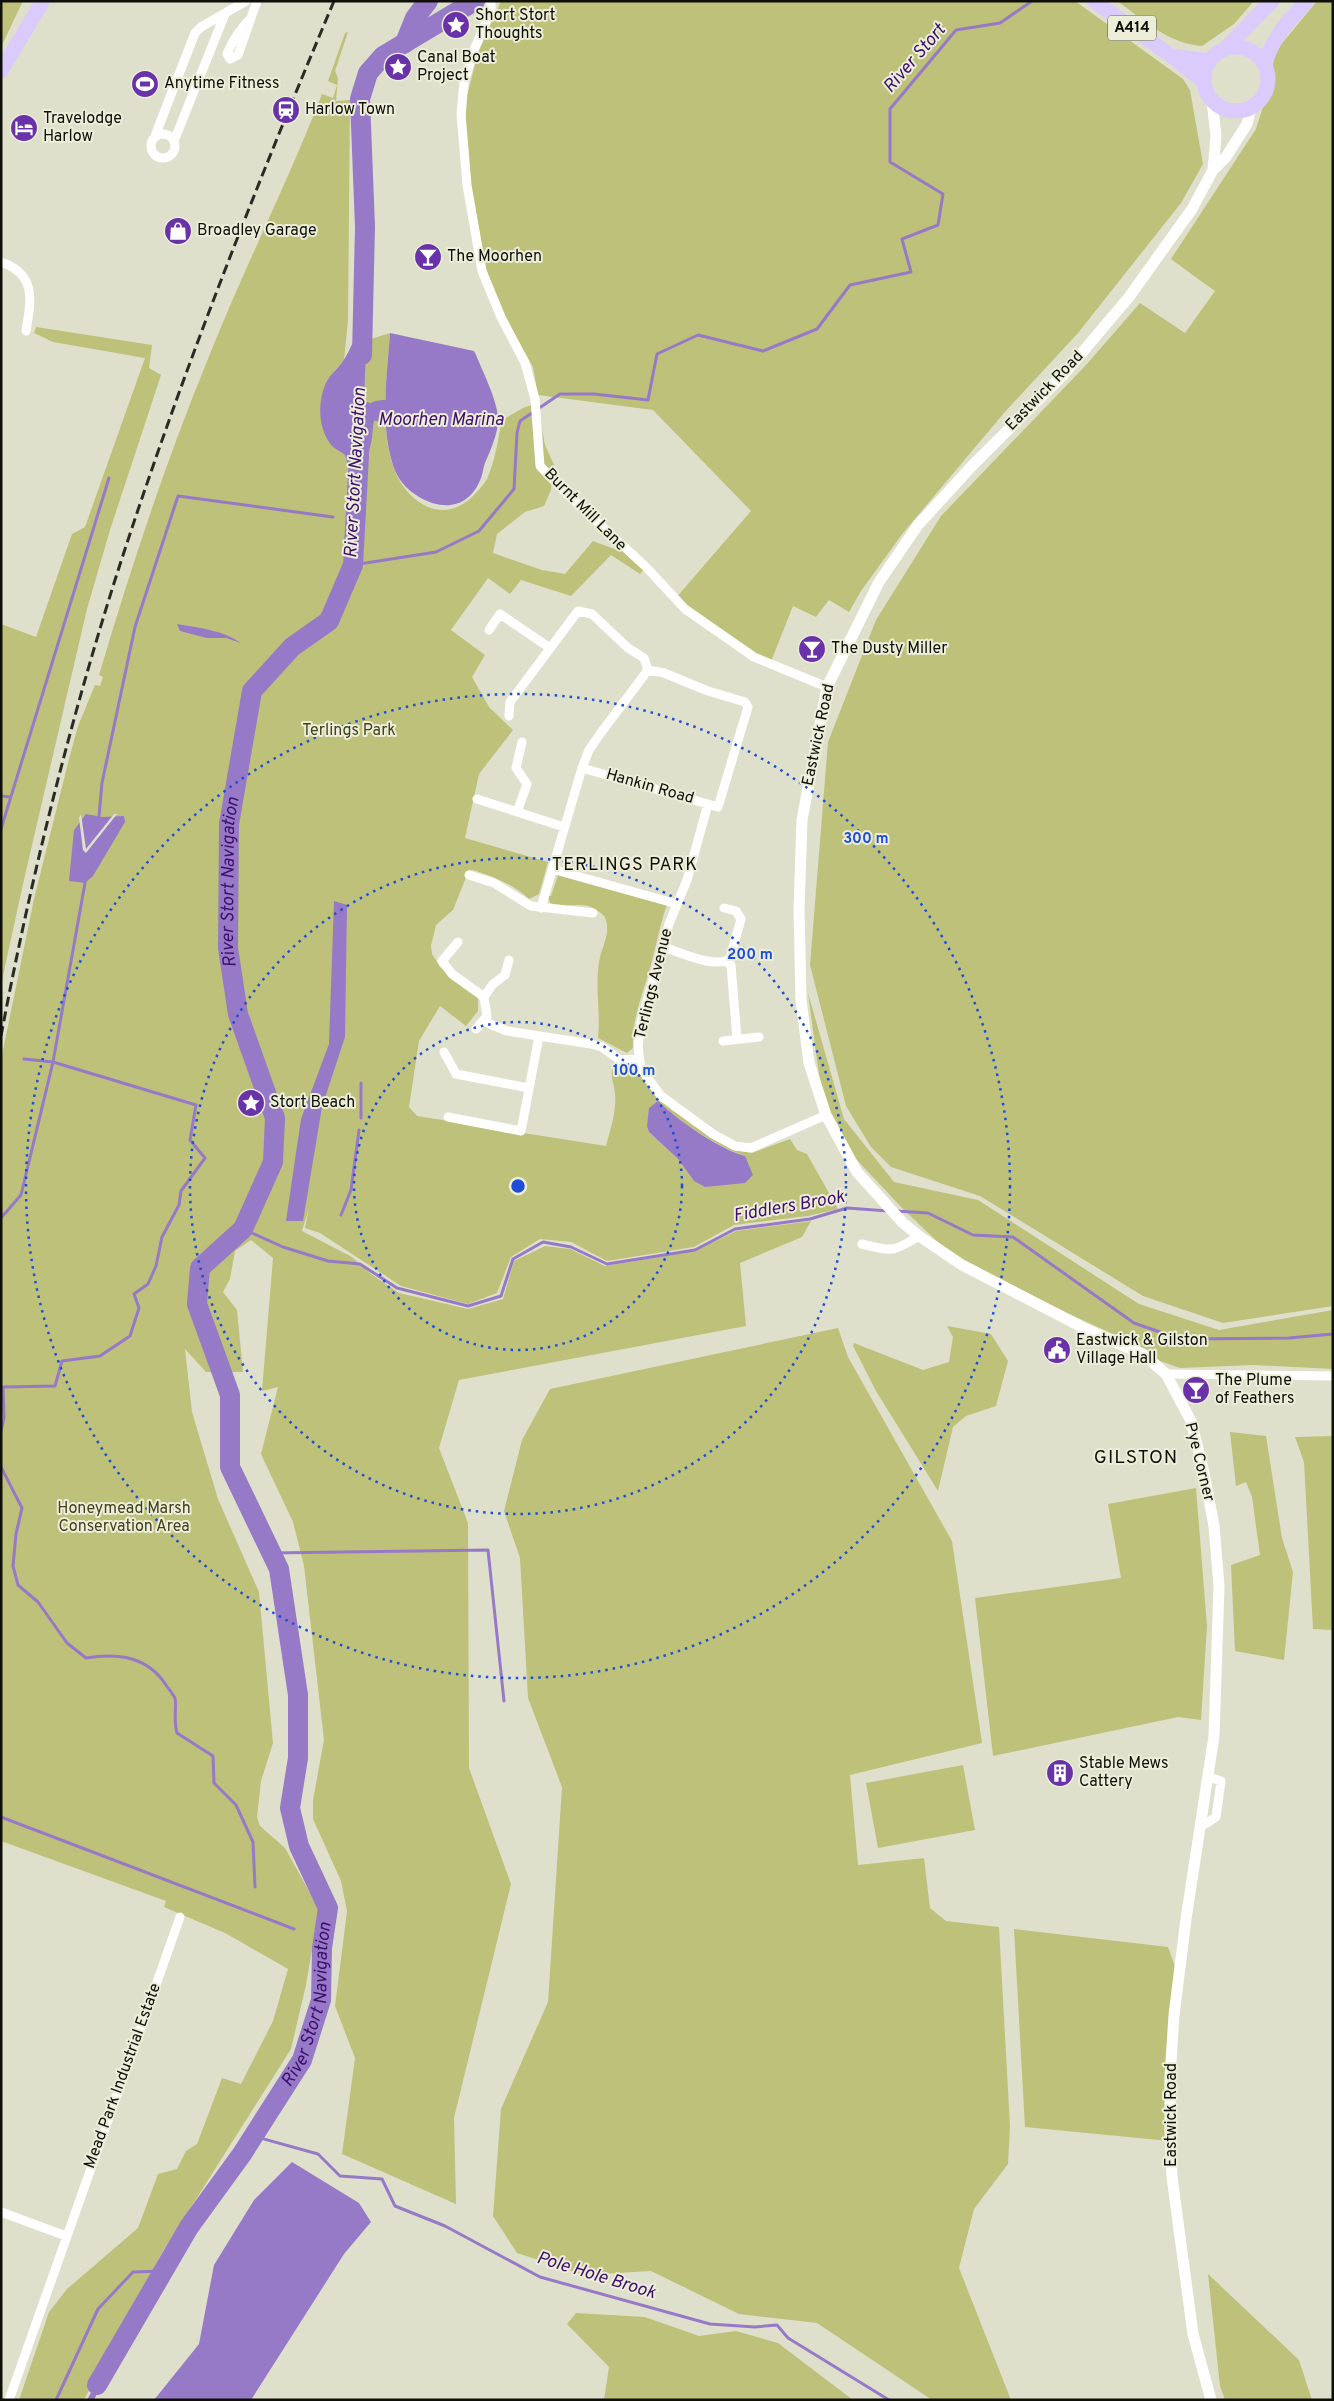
<svg xmlns="http://www.w3.org/2000/svg" width="1334" height="2401" font-family="Overpass,sans-serif">
<style>
.green{fill:#bec179;fill-rule:evenodd}
.water{fill:#977ac7}
.pier{fill:#dfe0cc}
.lines{fill:none;stroke-linecap:round;stroke-linejoin:round}
.stream{stroke:#977ac7;stroke-width:3}
.river{stroke:#977ac7;stroke-width:20}
.minor{stroke:#fff;stroke-width:9}
.tertiary{stroke:#fff;stroke-width:11}
.trunk{stroke:#dbcafc;stroke-width:15}
.rail{stroke:#2a2b22;stroke-width:3;stroke-dasharray:10 5;stroke-linecap:butt}
.ring{fill:none;stroke:#1d4ed8;stroke-width:2.5;stroke-dasharray:2.5 5}
.labels{text-anchor:middle;dominant-baseline:central;stroke-width:4;stroke-linejoin:round;paint-order:stroke}
.shield{fill:#eceed9;stroke:#515247;stroke-width:1}
.shield-label{font-size:15px;font-weight:bold;fill:#0e0f08}
.poi-label{font-size:16px;fill:#0e0f08;stroke:#eceed9;text-anchor:start}
.street-label{font-size:16px;fill:#0e0f08;stroke:#eceed9}
.park-label{font-size:16px;fill:#41421b;stroke:#eceed9}
.water-label{font-size:18px;font-style:italic;fill:#3e0e6c;stroke:#eceed9}
.neighbourhood-label{font-size:18px;letter-spacing:1px;fill:#0e0f08;stroke:#eceed9}
.quarter-label{font-size:19px;letter-spacing:1px;fill:#0e0f08;stroke:#eceed9}
.centre{fill:#1d4ed8;stroke:#eceed9;stroke-width:2.5}
.ring-label{font-size:15px;text-anchor:middle;font-weight:bold;fill:#1d4ed8;stroke:#eceed9;stroke-width:4;stroke-linejoin:round;paint-order:stroke}
</style>
<rect width="100%" height="100%" fill="#dfe0cc"/>
<path class="green" d="M1 1H23L1 47Z
M501 1H1075L1183 79 1190 90 1203 164 1181 203 1078 333 1004 413 903 533 861 591 849 612 829 600 816 617 793 606 770 664 675 599 751 511 653 410 538 395 533 367 493 295 480 245 468 171 465 134 467 96 478 53Z
M1117 1H1254L1234 24 1202 46C1169 44 1144 20 1117 1Z
M1317 1H1333V1306L1223 1323 1143 1296 980 1196 891 1167 871 1147 846 1106 810 965 828 742 876 620 941 516 1086 365 1140 303 1185 333 1215 291 1194 276 1193 277 1194 276 1171 259 1256 129 1272 78 1274 53Z
M348 32 335 71 338 78 336 101 350 100 348 320 344 361 334 371 332 446 345 455 352 480 372 436V422L377 411 364 401V341L390 333C387 376 380 421 392 463 402 498 439 528 472 497 477 492 483 486 487 479 495 462 498 439 502 420L525 407 537 404 545 445 554 465 551 490 544 506 525 512 497 534 493 553 542 570 565 574 593 541 617 550 623 544 646 567 640 574 611 555 571 596 521 580 510 594 488 578 451 630 485 655 472 677 489 707 513 730 479 774 465 838 548 862 539 894 529 899C513 884 494 877 473 870H469L453 910 436 925 431 946 432 954 440 967 478 998V1011L466 1026 440 1006 419 1041 409 1107 417 1116 606 1146C610 1131 617 1109 615 1094 614 1080 609 1079 614 1063L634 1066 659 1098 672 1110 736 1150 752 1153 790 1139 797 1150 807 1154 838 1209 808 1216 734 1225 694 1247 607 1261 571 1242 540 1239 511 1257 497 1293 468 1304 401 1286 320 1233 305 1228 309 1208 302 1231 352 1257 371 1274 399 1293 468 1309 503 1299 514 1261 545 1246 570 1249 605 1266 695 1251 736 1231 811 1221 802 1237 740 1263 746 1326 459 1380 439 1448 468 1523 469 1768 511 1884 454 2118 456 2204 342 2154 355 2058 335 2006 347 1911 341 1881 313 1819V1800L324 1740 304 1566 293 1522 261 1454 278 1387 262 1391 273 1258 251 1240 235 1251 230 1279 223 1292 237 1310 243 1372H206L185 1349 192 1412 218 1499 259 1592 273 1743 261 1781 257 1817 260 1826 285 1848 319 1909 306 1985 291 2049 162 2253 84 2400H19L49 2312 67 2289 138 2228 158 2174 177 2169 186 2151 197 2144 222 2078 241 2084 273 2021 288 1969 225 1933 164 1907 166 1901 1 1841V1060L34 899 69 759 78 726 95 685 100 686 103 677 99 675C131 567 167 458 210 354 245 266 288 182 322 94L333 98 337 85 328 81 345 33ZM658 1101C679 1121 717 1147 745 1156L694 1181 678 1159 649 1132C645 1121 652 1111 658 1101Z
M36 327 152 345 149 368 161 375 110 530 87 609 23 884 1 985V624L36 637 72 534 85 527 145 358 53 342 34 333Z
M559 872 667 904C660 925 656 947 650 968 643 994 631 1021 633 1048L627 1053 598 1038C601 1012 594 984 600 957 603 945 610 933 606 920 605 915 599 912 595 909 581 900 565 910 550 903L548 896H551Z
M808 993 844 1119 894 1182 978 1200 1139 1304 1219 1330 1333 1310V1369L1253 1365 1180 1368 1160 1361 1146 1349 962 1265 904 1210 855 1158 822 1097Z
M947 1326 991 1334 1008 1361 996 1406 966 1416 953 1427 938 1491 876 1391 853 1346 854 1343 923 1370 949 1362 953 1337Z
M838 1328 848 1357 952 1541 982 1743 850 1775 858 1865 924 1858 930 1908 946 1921 999 1927 1010 2126 1008 2164 974 2209 959 2268 1011 2400H932L817 2323 739 2314 651 2271 584 2275 517 2253 493 2216 501 2109 548 2002 562 1787 528 1698 520 1558 504 1511 522 1440 550 1389Z
M1230 1432 1266 1436 1282 1538 1293 1572 1284 1660 1235 1651 1231 1565 1260 1555 1252 1497 1246 1482 1236 1486Z
M1333 1436V1630L1313 1629 1304 1462 1295 1437Z
M1196 1488 1207 1626 1201 1720 1178 1717 993 1756 975 1598 1121 1578 1108 1504Z
M963 1765 975 1830 878 1848 866 1783Z
M1014 1929 1168 1947 1179 1978 1169 2141 1025 2127Z
M1208 2274 1299 2360 1312 2400H1225L1220 2386Z
M576 2313 645 2317 699 2336 736 2331 778 2343 853 2400H604L609 2367 567 2324Z"/>
<path class="water" d="M471 1H479L436 27 434 24Z
M363 329 366 347 364 401 373 404 377 411C373 420 373 428 372 438 369 453 365 470 358 484L352 480 345 455C341 452 335 449 332 446 318 430 317 402 326 383 330 374 340 367 345 358 351 348 354 337 363 329Z
M390 333 474 351 476 355C483 372 496 398 498 416 499 432 491 449 485 463 483 468 483 473 481 478 470 507 445 512 419 497 406 489 396 478 392 462 380 420 387 376 390 333Z
M177 624C200 628 222 630 241 643L226 638H207L180 631Z
M86 814 102 817 124 816 125 822 93 876 85 883 69 881 74 830Z
M334 901 347 905 345 1037 322 1107 303 1221H286L301 1119 329 1044Z
M658 1101C679 1121 717 1148 745 1156L753 1175 745 1183 705 1187 694 1181 678 1159 649 1132 647 1126 649 1108Z
M292 2162 359 2203 371 2222 344 2254 251 2400H154L199 2344 214 2265 254 2200Z
M96 2383 101 2385 94 2400H87Z"/>
<path class="pier" d="M81 814 86 849 114 814H117L86 853 83 850 79 818Z"/>
<g class="lines">
<path class="stream" d="M353 565 436 552 479 531 514 489 517 433 520 421 560 394H594L648 400 657 354 698 335 763 351 817 329 850 285 911 272 902 239 938 225 943 194 890 162V109L956 30 1000 23 1032 1
M1 796 10 797
M99 816 102 783 135 627 178 496 333 517
M1 829 109 478
M361 1118V1083
M896 1211 928 1213 973 1235 1013 1237 1134 1323 1180 1339 1289 1338 1333 1334
M341 1215 351 1190 359 1130
M1 1218 21 1195 53 1062 85 883
M243 1229 283 1247 328 1261 360 1264 397 1288 468 1306 501 1296 513 1259 543 1242 571 1247 607 1264 695 1250 735 1229 810 1219 847 1208 888 1211
M1 1431 4 1418 3 1387 55 1386 62 1361 100 1356 130 1336 139 1308 134 1294 148 1284 156 1266 162 1237 179 1205 181 1191 205 1158 190 1140 196 1105 53 1062 24 1059
M1 1467 22 1508 16 1534 13 1566 18 1585 38 1602 67 1643 86 1658C118 1653 147 1656 166 1685 168 1688 173 1694 175 1698 177 1707 173 1719 177 1733L213 1756 214 1783 236 1805 253 1842 255 1887
M271 1553 488 1550 504 1701
M1 1817 294 1929
M253 2136 318 2154 340 2176 382 2179 395 2206 445 2226 540 2277 710 2324 755 2327 777 2325 788 2338 889 2400
M56 2400 98 2309 133 2272 165 2271"/>
<g class="river">
<path d="M405 43 415 18 428 1"/>
<path d="M362 355 365 227 360 99 368 73 383 56 475 1"/>
<path d="M377 411 384 410"/>
<path id="s1" d="M97 2385 189 2227 242 2154 302 2060 321 2000 322 1948 328 1908 299 1846 290 1808 298 1758V1695L279 1569 230 1467V1395L197 1304 200 1268 243 1229 273 1162 275 1118 238 1014 228 948 229 824 252 691 292 647 329 621 353 565 359 456"/>
</g>
<path class="minor" d="M491 1V10L474 50 464 82 461 114 467 185 482 271 501 317 525 363 535 399 540 466 568 495 646 567 685 609 754 657 827 687
M251 18C240 29 233 39 227 54L230 59 238 55 257 1
M151 146a12 12 0 1 1 24 0a12 12 0 1 1-24 0Z
M155 136 195 33 201 27 246 1
M174 141 225 14
M1 262C37 274 31 301 26 331
M489 630 500 614 550 648
M509 716 510 702 578 611 592 614 628 648 644 658 648 670
M477 799 564 827
M708 804 687 880 669 924 641 1022 638 1047 641 1069 661 1096 713 1134 735 1146 751 1148 826 1115
M517 812 527 784 516 768 522 742
M552 869 677 904
M469 875 494 883 531 906 593 913
M541 908 582 768 589 750 600 734 648 670 664 673 708 691 745 702 748 707 718 807 582 768
M458 942 442 961 452 974 484 997 493 984 505 975 509 960
M664 947C679 952 717 970 730 958L741 919 736 911 724 908
M726 962 731 965 737 1039
M483 1021 507 1031 591 1044 602 1047 620 1060 638 1059
M476 1029 487 1016 484 997
M723 1041 759 1037
M444 1052 456 1074 529 1088
M448 1117 521 1131 539 1036
M862 1244C892 1251 892 1253 919 1236
M1166 1374 1333 1376
M1202 1826 1216 1817 1221 1781 1209 1777
M1 2212 66 2236
M9 2400 180 1917"/>
<path class="tertiary" d="M1212 101 1216 136 1213 170
M1211 2400 1193 2334 1172 2177 1170 2132V2077L1174 2015 1186 1919 1214 1736 1219 1586 1214 1526 1204 1473 1191 1421 1166 1374 1144 1355 1084 1328 962 1265 919 1236 903 1223 857 1172 826 1115 809 1063 801 1000 799 909 802 820 827 687 879 582 918 525 971 467 1064 374 1129 297 1192 209 1213 170 1226 157 1247 124 1251 108"/>
<path class="trunk" d="M1094 1 1170 55 1204 82
M1204 79a32 32 0 1 1 64 0a32 32 0 1 1-64 0Z
M1225 49 1272 1
M1172 56 1209 61
M1265 64C1272 38 1288 21 1307 1
M1 71 43 1"/>
<path class="rail" d="M1 1036C30 882 68 729 115 580 178 383 254 191 334 1"/>
</g>
<g class="ring">
<circle cx="518" cy="1186" r="164"/>
<circle cx="518" cy="1186" r="328"/>
<circle cx="518" cy="1186" r="492"/>
</g>
<defs>
<g id="sight-disc" transform="scale(1.4375)"><circle r="9.5" fill="#6932a9" stroke="#eceed9"/><path d="M0-6L1.8-2.2L6-1.7L2.9 1.2L3.7 5.4L0 3.3L-3.7 5.4L-2.9 1.2L-6-1.7L-1.8-2.2Z" fill="#fff"/></g>
<g id="stadium-disc" transform="scale(1.4375)"><circle r="9.5" fill="#6932a9" stroke="#eceed9"/><path d="M0-5a6.5 5 0 1 0 0 10a6.5 5 0 1 0 0-10ZM-3.5-1.8h7v3.6h-7Z" fill="#fff"/></g>
<g id="station-disc" transform="scale(1.4375)"><circle r="9.5" fill="#6932a9" stroke="#eceed9"/><path d="M-3-6H3Q5-6 5-4V2Q5 4 3 4L4.5 6H3L1.5 4h-3L-3 6H-4.5L-3 4Q-5 4-5 2V-4Q-5-6-3-6ZM-3.5-4v3h7v-3ZM-3.5 1v1.5H-2V1ZM2 1v1.5H3.5V1Z" fill="#fff"/></g>
<g id="hotel-disc" transform="scale(1.4375)"><circle r="9.5" fill="#6932a9" stroke="#eceed9"/><path d="M-6-4.5h1.5V1H6V5H4.5V3h-9V5H-6ZM-4 0a1.8 1.8 0 1 1 3.6 0ZM.5 0V-2.5h3Q6-2.5 6 0Z" fill="#fff"/></g>
<g id="shop-disc" transform="scale(1.4375)"><circle r="9.5" fill="#6932a9" stroke="#eceed9"/><path d="M-5-2.5h2.3a2.7 3.5 0 0 1 5.4 0H5L5.5 6h-11ZM-1.5-2.5h3a1.5 2.3 0 0 0-3 0Z" fill="#fff"/></g>
<g id="bar-disc" transform="scale(1.4375)"><circle r="9.5" fill="#6932a9" stroke="#eceed9"/><path d="M-6-5H6L.8 .8V4.5H3.5V6h-7V4.5H-.8V.8Z" fill="#fff"/></g>
<g id="civic-disc" transform="scale(1.4375)"><circle r="9.5" fill="#6932a9" stroke="#eceed9"/><path d="M-.6-6.5H3V-4.5H.6V-3L4-1V1h2V6H-6V1h2V-1L-.6-3ZM-1.2 2.5V6h2.4V2.5Z" fill="#fff"/></g>
<g id="building-disc" transform="scale(1.4375)"><circle r="9.5" fill="#6932a9" stroke="#eceed9"/><path d="M-4-6H4V6H1V3H-1V6H-4ZM-2.5-4.3h1.7v1.8h-1.7ZM.8-4.3h1.7v1.8H.8ZM-2.5-1h1.7V.8h-1.7ZM.8-1h1.7V.8H.8Z" fill="#fff"/></g>
</defs>
<g fill-rule="evenodd">
<use href="#sight-disc" x="456" y="25"/>
<use href="#sight-disc" x="398" y="67"/>
<use href="#stadium-disc" x="145" y="84"/>
<use href="#station-disc" x="286" y="110"/>
<use href="#hotel-disc" x="24" y="128"/>
<use href="#shop-disc" x="178" y="231"/>
<use href="#bar-disc" x="428" y="257"/>
<use href="#bar-disc" x="812" y="649"/>
<use href="#sight-disc" x="251" y="1103"/>
<use href="#civic-disc" x="1057" y="1350"/>
<use href="#bar-disc" x="1196" y="1390"/>
<use href="#building-disc" x="1060" y="1773"/>
</g>
<g class="labels">
<rect class="shield" x="1108" y="15.5" width="48" height="25" rx="4"/>
<g class="shield-label">
<text x="1132" y="28">A414</text>
</g>
<g class="poi-label">
<text x="475" y="16">Short Stort<tspan x="475" dy="18">Thoughts</tspan></text>
<text x="417" y="58">Canal Boat<tspan x="417" dy="18">Project</tspan></text>
<text x="164" y="84">Anytime Fitness</text>
<text x="305" y="110">Harlow Town</text>
<text x="43" y="119">Travelodge<tspan x="43" dy="18">Harlow</tspan></text>
<text x="197" y="231">Broadley Garage</text>
<text x="447" y="257">The Moorhen</text>
<text x="831" y="649">The Dusty Miller</text>
<text x="270" y="1103">Stort Beach</text>
<text x="1076" y="1341">Eastwick &amp; Gilston<tspan x="1076" dy="18">Village Hall</tspan></text>
<text x="1215" y="1381">The Plume<tspan x="1215" dy="18">of Feathers</tspan></text>
<text x="1079" y="1764">Stable Mews<tspan x="1079" dy="18">Cattery</tspan></text>
</g>
<g class="street-label">
<text transform="translate(1045 391) rotate(-46)">Eastwick Road</text>
<text transform="translate(585 510) rotate(45)">Burnt Mill Lane</text>
<text transform="translate(819 735) rotate(-78)">Eastwick Road</text>
<text transform="translate(650 787) rotate(16)">Hankin Road</text>
<text transform="translate(654 984) rotate(-76)">Terlings Avenue</text>
<text transform="translate(1199 1462) rotate(76)">Pye Corner</text>
<text transform="translate(123 2076) rotate(-70)">Mead Park Industrial Estate</text>
<text transform="translate(1172 2115) rotate(-90)">Eastwick Road</text>
</g>
<g class="park-label">
<text x="349" y="731">Terlings Park</text>
<text x="124" y="1509">Honeymead Marsh<tspan x="124" dy="18">Conservation Area</tspan></text>
</g>
<g class="water-label">
<text transform="translate(915 59) rotate(-49)">River Stort</text>
<text x="441" y="420">Moorhen Marina</text>
<text transform="translate(356 473) rotate(-87)">River Stort Navigation</text>
<text stroke="none"><textPath href="#s1" startOffset="1625">River Stort Navigation</textPath></text>
<text transform="translate(789 1207) rotate(-10)">Fiddlers Brook</text>
<text stroke="none"><textPath href="#s1" startOffset="440">River Stort Navigation</textPath></text>
<text transform="translate(596 2276) rotate(17)">Pole Hole Brook</text>
</g>
<g class="neighbourhood-label">
<text x="625" y="865">TERLINGS PARK</text>
</g>
<g class="quarter-label">
<text x="1136" y="1458">GILSTON</text>
</g>
</g>
<circle cx="518" cy="1186" r="8" class="centre"/>
<g class="ring-label">
<text x="866" y="843">300 m</text>
<text x="750" y="959">200 m</text>
<text x="634" y="1075">100 m</text>
</g>
<rect width="1334" height="2401" fill="none" stroke="#0e0f08" stroke-width="5"/>
</svg>
